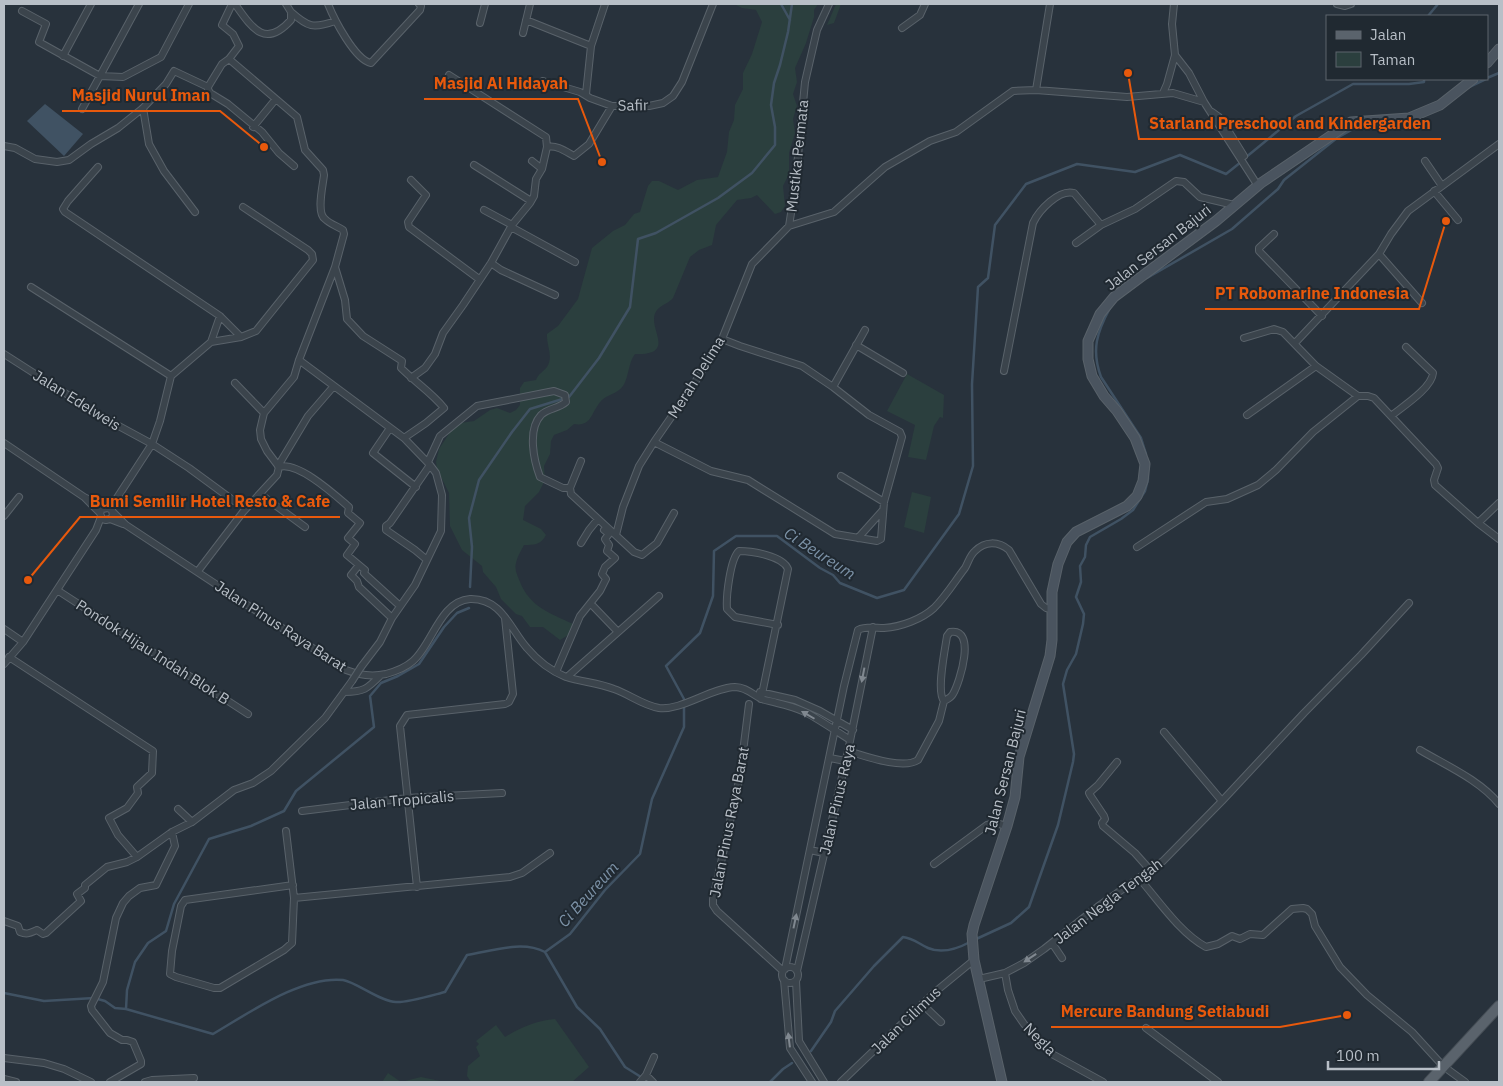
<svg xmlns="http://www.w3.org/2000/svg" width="1503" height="1086" font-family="'IBM Plex Sans',sans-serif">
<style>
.green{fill:#2b3f3e}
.water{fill:#405263}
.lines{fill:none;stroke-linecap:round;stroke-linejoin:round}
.stream{stroke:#405263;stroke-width:2.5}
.street-casing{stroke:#59626a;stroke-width:8}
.secondary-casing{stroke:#59626a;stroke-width:11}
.primary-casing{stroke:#454d55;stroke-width:12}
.street{stroke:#3b444c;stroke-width:6}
.secondary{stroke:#4a545f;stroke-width:9}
.primary{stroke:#5a636c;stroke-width:10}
.street-bridge-casing{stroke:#59626a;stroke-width:8;stroke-linecap:butt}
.street-bridge{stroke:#3b444c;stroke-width:6}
.oneway{fill:#808890}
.labels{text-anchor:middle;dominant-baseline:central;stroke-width:4;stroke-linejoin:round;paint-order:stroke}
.street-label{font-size:15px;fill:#b8bfc7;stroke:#202931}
.water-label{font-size:16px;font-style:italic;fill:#7c92a7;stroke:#202931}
.leader{fill:none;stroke:#e8590c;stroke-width:2}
.callout-dot{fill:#e8590c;stroke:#202931;stroke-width:2}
.callout-label{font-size:16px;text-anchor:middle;font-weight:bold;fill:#e8590c;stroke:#202931;stroke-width:4;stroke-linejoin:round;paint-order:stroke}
</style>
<rect width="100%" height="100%" fill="#28323c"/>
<path class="green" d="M734 4H818L814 10V17L806 43 795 68 797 82 793 94 797 106 793 119 795 133 789 153V174L783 186 785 206 781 212 775 214 757 195 751 198 737 200 716 225 712 245 699 250 690 257 673 298C669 303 661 305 657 310 644 326 680 355 635 354 628 363 629 377 623 386 617 394 606 395 601 401 591 412 592 427 574 424L567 430 554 435 551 441 550 454 544 466 545 480 539 492 525 506 523 520 541 529 546 535C541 545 534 545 524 545 521 551 517 557 516 563 514 570 518 576 520 582 530 607 550 613 573 624L575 631 560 640 543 627H530L522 616 516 614 501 599 496 587 483 572 482 566 462 550 450 526 449 493 437 469 436 462 439 449 454 426 460 423 474 421 490 410 497 408 510 413 516 410 520 405V388L524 382 536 380C538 374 543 372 547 367 554 356 546 345 547 334L558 326 578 299 592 248 613 231 625 225 634 214 640 212 648 186 652 181H659L678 190 697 180 718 177 727 152 729 132 734 120 735 105 743 89V73L752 54 762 22 756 10 742 8Z
M836 4H841L834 23 827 25Z
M907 374 944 395 943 418 940 417 934 426 926 460 908 457 915 425 887 411Z
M912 492 931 497 924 533 904 527Z
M555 1019 589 1067 572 1082H471L467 1076 468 1066 480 1056 476 1047 479 1044 476 1041 496 1025 505 1037C521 1027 536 1021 555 1019Z
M388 1073 401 1082 421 1077 445 1082H382Z"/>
<path class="water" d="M45 104 83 134 64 156 27 121Z"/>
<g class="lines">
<path class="stream" d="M781 4 790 20
M1428 16 1438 4
M1487 78 1499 73
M1467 88 1486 79
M1245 158 1296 116 1353 84H1409L1424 82V79
M1147 278 1232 229 1278 189 1284 180 1337 138 1355 128 1391 123
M1110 308C1097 332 1091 350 1101 377L1141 438 1146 454
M470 587 472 547 469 518 479 480 512 432 530 409 569 397 599 358 630 307 638 239 656 233 718 198 752 173 775 145V127L771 105 774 83 780 65 788 32 792 4
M974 940 1011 923 1029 907 1058 825 1073 762 1074 754 1063 684 1067 670 1076 654 1083 624 1084 614 1076 597 1081 582 1080 566 1085 557 1086 545 1090 537 1121 519 1133 510 1145 491 1148 479V466
M545 952 577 1007 600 1029 625 1067 649 1082
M4 993 44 1001 94 998 105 1001 115 1008 126 1009 127 990 135 962 148 943 166 931 174 904 209 839 251 826 284 811 296 791 374 727 370 696 381 683 398 676 419 664 444 627 457 613 469 608
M126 1009 213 1034C249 1013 301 976 343 980 356 982 381 1002 396 1002 406 1003 433 995 445 992L467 955C492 951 522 940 545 952L570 934 605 890 640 854 652 799 684 727V699L666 666 700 633 713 596 714 551 736 536H777L820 568 833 575 840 583 877 598 904 590 959 514 973 466 972 384 978 287 988 278 995 225 1026 184 1077 164 1135 172 1180 155 1226 174 1241 162
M811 1051 831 1022 835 1011 874 966 903 937C913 938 919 944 928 948 942 954 957 949 970 942
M770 1082 783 1069 792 1063"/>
<g class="street-casing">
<path id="street" d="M235 4C252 28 265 49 291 20V12L286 4
M328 4C334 19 355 60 371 63L420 10 421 6 419 4
M1337 4 1345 6 1351 4
M22 11 46 24 39 42 100 76 123 77 161 57 189 4
M291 12C308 27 313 29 335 21
M526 20 591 46
M480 23 485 4
M902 28 920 15 925 4
M523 33 530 4
M1175 55 1189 73 1204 102 1258 186
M63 56 91 4
M543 81 580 92 590 98 612 106H649L663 103 673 96 682 82 713 4
M207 87 210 93 228 104 262 132 279 153 294 166
M1036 90 1050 4
M1163 93 1167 84 1175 55 1172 24 1174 4
M586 94 591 46 605 4
M143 108 149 144 164 171 195 212
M82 109 139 4
M1212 112 1219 117 1223 122 1244 156
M253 127 275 100
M4 146 15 148 35 159 57 162 69 160 91 144 118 128 143 108 166 84 174 71 208 87 222 64 229 59 239 46 233 34 222 25 232 4
M547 147C557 145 565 151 574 156L589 144 612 106
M532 161 542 169
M1425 161 1442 186
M474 165 531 201
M98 167 68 201 63 209 65 212 220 316 241 337
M411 180 426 195 408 222 409 227 479 279
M1434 191 1458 220
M484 210 512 225
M789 226 795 188 805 82 817 30 829 4
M511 227 575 262
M1274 234 1259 248V251L1322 316
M1076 243 1101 225
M1379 254 1422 303
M491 263 501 270 555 295
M335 267 345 300 347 319 363 336 402 361 401 368C415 382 432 393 444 408L426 423 404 438 430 465 436 473 442 495 441 531 415 585 392 618 380 642 361 667
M31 287 171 376
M1244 338 1274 329 1283 332 1316 366 1358 396H1368L1374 398 1436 464 1438 468 1434 480 1435 485 1478 523 1499 539
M211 342 241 337 256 331 313 260 312 254 308 250 243 207
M1295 343 1379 254 1391 234 1408 211 1499 144
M856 345 903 373
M4 354 104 418 152 444 189 468 234 501
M299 360 404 438
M1004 371 1033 223C1039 210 1059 189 1074 193L1101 225 1135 209 1176 181 1184 182 1200 197 1234 205
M411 378 425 368 435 354 443 333 463 305 491 263 512 225 530 203 534 196 536 179 542 169 547 147 546 137 449 75
M235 383 264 413
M833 387 865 330
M1247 415 1316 366
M1391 416C1402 407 1432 388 1433 373L1406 347
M390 428 373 453 416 487
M654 442 711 471 748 480 835 534 877 541 881 539 884 502 902 437 900 432 869 415 833 387 802 366 740 346 722 339
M4 443 84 497 106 508
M581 461 570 488 571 494 634 552 642 555 657 543 674 513
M428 462 440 436 477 406 554 391 565 395 566 402C558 409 548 408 541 415 527 430 534 461 540 477L563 488H570
M278 466 308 416 333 387
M279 467C298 461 335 495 349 507L348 513 360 523 348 538 355 544 347 555 359 565 351 575 357 581 359 587 392 618
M841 476 884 502
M260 494 305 527
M85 498 100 513
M108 508 113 504 152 444 160 421 171 376 211 342 220 316
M113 512 126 525 346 670C360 675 371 677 386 674 397 671 405 668 413 661 432 645 440 601 470 599 502 598 510 629 527 648 537 660 551 671 566 677 582 682 599 683 614 689 629 694 642 705 659 708 681 711 711 688 735 687 746 687 753 695 762 699 766 701 772 701 777 703 786 705 796 708 805 712 820 720 836 731 850 740
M4 516 19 497
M110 519 113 516 112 510 108 508 102 509 100 513 102 519 106 520 110 519 123 524
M1478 523 1499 503
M616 535 623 507 639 466 654 442 692 387 722 339 752 264 789 226 834 212 885 167 930 141 956 132 1013 91 1036 90 1127 97 1173 93 1204 102
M858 538 883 510
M581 543 589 530 598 519
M1137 547 1206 502 1227 499 1258 485 1276 470 1313 432 1358 396
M427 560 415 550 386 530V526L390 523 430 465
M359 565 365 570 364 573 368 577 400 606
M198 571 243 512 277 475 279 467 267 451 261 439 260 430 264 413 294 377 299 360 335 267 344 234 343 230C337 226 330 224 325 219 316 213 323 185 324 175L323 170 305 150 297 117 229 59
M57 590 248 714
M593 606 618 632
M4 629 23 642
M9 657 153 751 152 773 137 787 138 793 127 808 109 818 118 835 137 857
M4 664 23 642 96 530 101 517
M556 672 580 616 600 591 606 579 602 574 605 567 615 558 607 551 609 545 605 539 609 534 604 530
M567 677 659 596
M344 692C364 692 367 689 381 675
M760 692 795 700 820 711 853 730
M761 699 788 569C783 556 752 551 739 551 730 559 726 597 727 609L735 617 778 625
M749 704 740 776 713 899V905L717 911 783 971
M1164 732 1222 801
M1420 750C1445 765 1480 780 1499 804
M848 751C865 756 903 770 918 760L939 721 944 701C936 692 945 650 947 636L950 632C977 627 960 682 953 694 951 698 948 699 944 701
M830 758 845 761
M1117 762 1098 785 1089 793 1090 795 1104 816 1105 819 1102 823 1103 826 1135 853 1151 871
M178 809 192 822
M302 811 407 798 502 793
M286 831 294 898 292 943 284 950 220 988H214L176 977 170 974 172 951 181 906 185 900 293 885
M810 850 824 853
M934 864 987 825 995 823 1007 826
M1139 878C1158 900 1180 933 1206 947L1218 944 1232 936 1240 939 1250 934 1263 935 1292 909 1303 908 1307 909 1312 914 1315 926 1340 967 1367 995 1412 1032 1443 1066 1465 1082
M417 887 400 726 407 715 505 704 509 702 513 694 505 618
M294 898 510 877 522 873 550 853
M4 921 18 926 20 932C27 935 30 933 37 930L43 934 46 933 81 901 77 894 85 888V885L107 867 127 862 137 857 172 832 192 822 234 790 253 783 271 771 325 718 352 681
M1052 943 1062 958
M782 975a8 8 0 1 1 16 0a8 8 0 1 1-16 0Z
M785 969 844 686 858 630C866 626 875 628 884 628 901 627 922 619 934 608 946 596 955 581 965 568 968 563 970 555 975 551 985 541 998 541 1009 550L1041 604 1046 608 1051 609
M797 971 848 751 873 627
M1005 973 1008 990 1015 1011 1024 1024 1052 1054 1103 1082
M979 979 1005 973 1024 963 1044 949 1100 905 1163 861 1222 801 1304 713 1361 655 1409 603
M784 980 790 1048 812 1082
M796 981 799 1041 824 1082
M922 1004 941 1022
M1146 1028 1218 1082
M4 1058 44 1063 64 1069 91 1082
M646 1075 653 1082
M4 1079 16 1082
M110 1082 141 1064V1061L133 1042 127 1040H122L110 1033 92 1010 91 1006 103 982 116 918 123 903 129 896 140 888 156 885 175 846 172 832
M145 1082 152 1080 194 1078
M640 1082 646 1075 654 1057
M841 1082 935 992 974 960"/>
</g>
<g class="secondary-casing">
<path id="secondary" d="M1487 63 1499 49
M1002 1082 974 960 972 934 974 925 1007 826 1015 797 1019 757 1050 656 1052 640V592L1058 564 1067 542 1076 532 1127 506 1137 496 1143 481 1145 464 1135 438 1117 411 1104 396 1092 376 1088 359V341L1100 314 1114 297 1216 221 1261 183 1351 122 1409 118 1440 105 1473 79"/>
</g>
<g class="primary-casing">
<path id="primary" d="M1429 1082 1499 1006"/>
</g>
<use href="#street" class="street"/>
<use href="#secondary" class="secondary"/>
<use href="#primary" class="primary"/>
<g class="street-bridge-casing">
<path id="street-bridge" d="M352 681 361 667"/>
</g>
<use href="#street-bridge" class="street-bridge"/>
</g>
<defs><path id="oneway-solid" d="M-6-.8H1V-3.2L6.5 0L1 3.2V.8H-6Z" transform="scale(1.25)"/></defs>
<g class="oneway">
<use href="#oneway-solid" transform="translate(863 675) rotate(101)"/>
<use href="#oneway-solid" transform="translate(808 715) rotate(-150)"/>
<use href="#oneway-solid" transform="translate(795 921) rotate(-78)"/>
<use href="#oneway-solid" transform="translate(1030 958) rotate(146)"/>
<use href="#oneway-solid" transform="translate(789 1040) rotate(-97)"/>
</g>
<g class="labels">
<g class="street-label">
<text transform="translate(633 105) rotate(-1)">Safir</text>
<text transform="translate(797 156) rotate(-84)">Mustika Permata</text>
<text transform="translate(1158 247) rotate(-38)">Jalan Sersan Bajuri</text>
<text transform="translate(696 377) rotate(-58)">Merah Delima</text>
<text transform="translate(77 400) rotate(32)">Jalan Edelweis</text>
<text transform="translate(281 626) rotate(33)">Jalan Pinus Raya Barat</text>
<text transform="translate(153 652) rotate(33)">Pondok Hijau Indah Blok B</text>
<text transform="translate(1005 772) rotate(-76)">Jalan Sersan Bajuri</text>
<text transform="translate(837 799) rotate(-77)">Jalan Pinus Raya</text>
<text transform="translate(402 800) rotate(-5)">Jalan Tropicalis</text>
<text transform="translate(729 822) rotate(-79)">Jalan Pinus Raya Barat</text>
<text transform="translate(1108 901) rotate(-37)">Jalan Negla Tengah</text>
<text transform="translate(906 1020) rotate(-44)">Jalan Cilimus</text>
<text transform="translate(1040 1039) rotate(45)">Negla</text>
</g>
<g class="water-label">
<text transform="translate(820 553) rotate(33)">Ci Beureum</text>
<text transform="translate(588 894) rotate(-48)">Ci Beureum</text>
</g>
</g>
<path class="leader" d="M602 162L578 99H424M264 147L220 111H62M1128 73L1139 139H1441M1446 221L1419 309H1205M28 580L80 517H340M1347 1015L1280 1027H1051"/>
<g class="callout-dot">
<circle cx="602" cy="162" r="5"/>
<circle cx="264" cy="147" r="5"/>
<circle cx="1128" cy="73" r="5"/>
<circle cx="1446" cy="221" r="5"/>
<circle cx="28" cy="580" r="5"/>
<circle cx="1347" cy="1015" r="5"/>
</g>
<g class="callout-label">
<text x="501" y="89">Masjid Al Hidayah</text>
<text x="141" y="101">Masjid Nurul Iman</text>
<text x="1290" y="129">Starland Preschool and Kindergarden</text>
<text x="1312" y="299">PT Robomarine Indonesia</text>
<text x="210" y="507">Bumi Semilir Hotel Resto &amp; Cafe</text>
<text x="1165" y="1017">Mercure Bandung Setiabudi</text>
</g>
<rect width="1503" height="1086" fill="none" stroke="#b8bfc7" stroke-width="10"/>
<rect x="1326" y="15" width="162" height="65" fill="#202931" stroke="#5d656d"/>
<rect x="1336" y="31" width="25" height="8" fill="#5a636c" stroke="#5d656d"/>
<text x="1370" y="40" font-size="15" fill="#b8bfc7">Jalan</text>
<rect x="1336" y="52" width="25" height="15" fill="#2b3f3e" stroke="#5d656d"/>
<text x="1370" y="65" font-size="15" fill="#b8bfc7">Taman</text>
<path d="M1328 1061v8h111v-8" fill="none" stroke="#b8bfc7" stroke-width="2.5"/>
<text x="1336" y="1061" font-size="15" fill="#b8bfc7" stroke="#202931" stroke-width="4" paint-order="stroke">100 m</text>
</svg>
